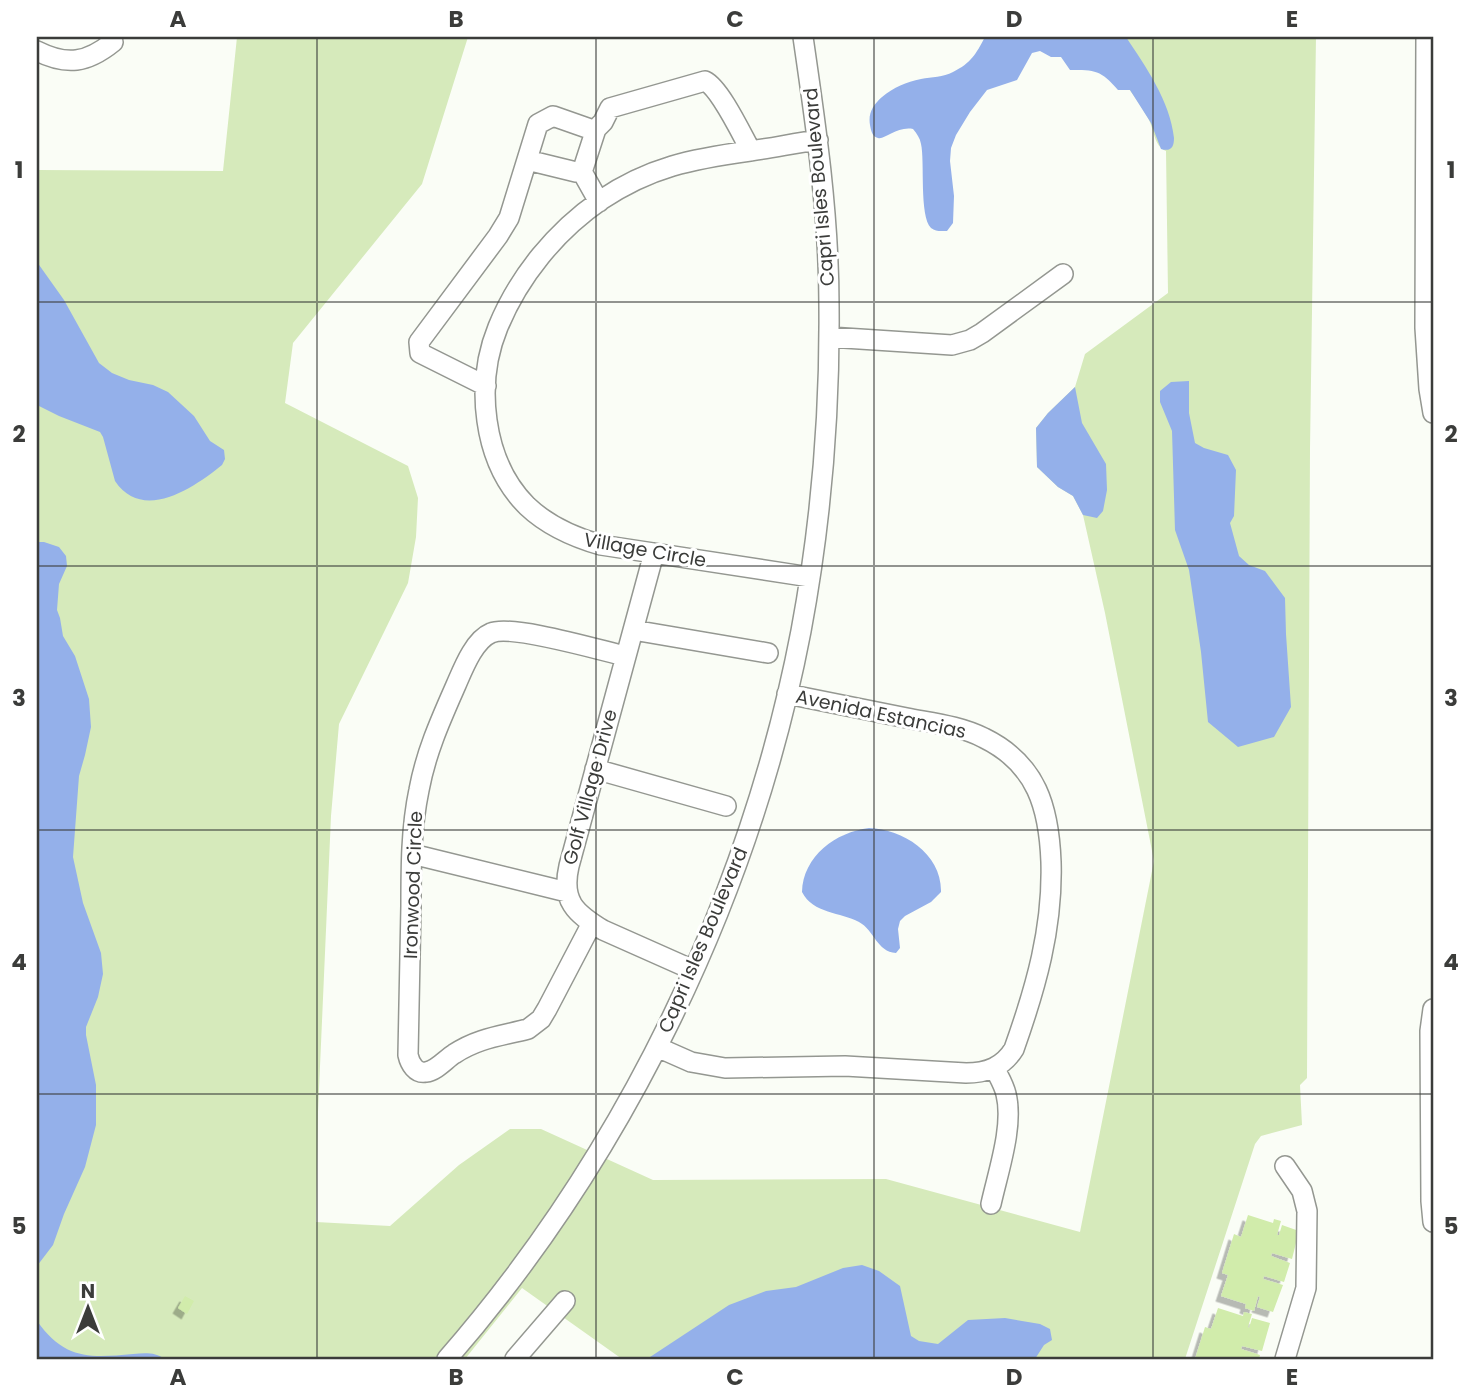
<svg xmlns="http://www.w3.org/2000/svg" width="1470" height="1396" font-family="Poppins,sans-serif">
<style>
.green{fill:#d6eabb}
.water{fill:#94b0ea}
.building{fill:#d1ecab;filter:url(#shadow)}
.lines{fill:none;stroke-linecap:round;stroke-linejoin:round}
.minor-casing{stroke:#949791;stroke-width:22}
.minor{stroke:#fff;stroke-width:19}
.grid{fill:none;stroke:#3b3c3a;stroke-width:2;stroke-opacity:0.55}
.labels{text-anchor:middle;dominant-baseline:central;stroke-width:6;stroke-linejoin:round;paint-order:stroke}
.street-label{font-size:19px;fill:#3b3c3a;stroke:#fff}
.neatline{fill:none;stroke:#3b3c3a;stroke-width:2.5}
.grid-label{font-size:23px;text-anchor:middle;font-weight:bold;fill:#3b3c3a}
</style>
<defs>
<filter id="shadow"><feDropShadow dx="-5.5" dy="5.5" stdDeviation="0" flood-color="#0004"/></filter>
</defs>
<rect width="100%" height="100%" fill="#fafdf6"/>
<path class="green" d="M237 37H468L422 184 293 343 285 403 408 466 418 498 416 537 408 583 339 724 331 816 318 1112 316 1222 390 1226 459 1165 510 1129H541L653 1180 886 1179 1080 1232 1154 861 1105 613 1083 515 1073 496 1058 487 1037 467 1036 428 1048 413 1075 387 1085 354 1168 293 1166 151C1154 147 1154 128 1148 118 1131 88 1108 63 1087 37H1316L1310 449 1307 1078 1300 1085 1302 1125 1261 1136 1255 1144 1185 1359H636V1357L633 1359H622L522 1288 465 1359H458L516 1289 475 1314 435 1359H37V170L223 171Z"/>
<path class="water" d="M985 37H1126C1146 67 1170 101 1174 138 1174 147 1171 152 1161 149L1151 123 1130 90H1118C1101 70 1095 70 1070 70L1061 57H1051L1040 51 1032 53 1017 80 987 90 970 112 956 135 951 148 950 161 954 196 953 223 947 231C941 231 936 232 931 228 919 216 925 161 921 144 920 138 917 134 913 129 897 126 885 140 878 138 872 137 871 130 870 125 868 113 873 105 882 97 894 87 906 82 921 79 932 77 943 77 953 72 971 63 976 54 985 37Z
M37 262 64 300 99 363 112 373 129 380 153 385 168 392 194 416 210 441 224 450 225 459 222 465C195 487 143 523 115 481L103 437 100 432 59 416 37 405Z
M1189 381V413L1195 443 1204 448 1228 455 1236 470 1234 516 1230 523 1239 556 1249 565 1265 571 1285 598 1286 634 1291 707 1274 737 1238 747 1208 722 1201 652 1189 570 1175 530 1172 431 1160 402V391L1171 382Z
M1075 387 1082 423 1106 464 1107 490 1103 511 1097 518 1083 515 1073 496 1058 487 1037 467 1036 428 1048 413Z
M37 542H44L59 547 66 556 67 566 59 584 57 610 60 618 63 636 75 656 89 699 91 727 85 755 79 776 73 857 83 903 101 953 103 974 98 997 86 1027V1035L96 1085V1125L85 1167 64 1214 53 1245 37 1266Z
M869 828C903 829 942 854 941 892L931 902 905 916 900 921 898 929 900 948 896 953C877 952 874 930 859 922 841 912 813 914 802 892 803 856 836 832 869 828Z
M862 1265 879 1271 900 1286 911 1336 919 1341 938 1344 968 1320 1005 1318 1040 1324 1050 1329 1052 1340 1044 1345 1035 1359H647L729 1305 766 1291 796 1287 843 1268Z
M37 1321C65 1360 90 1358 133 1354 145 1353 155 1352 165 1359H37Z"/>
<path class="building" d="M1248 1215 1273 1223 1274 1219 1281 1221 1277 1235H1279L1282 1225 1299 1231 1292 1259 1272 1253 1271 1256 1290 1263 1284 1282 1264 1276 1263 1279 1283 1285 1273 1312 1257 1307 1260 1297 1258 1296 1254 1311 1245 1308 1246 1304 1221 1296 1228 1275 1222 1273 1234 1234 1241 1237Z
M185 1296 194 1301 187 1314 178 1308Z
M1218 1308 1243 1316 1244 1312 1252 1314 1248 1327 1249 1328 1252 1318 1270 1323 1262 1351 1242 1346 1241 1349 1260 1355 1259 1359H1195L1205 1327 1211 1329Z"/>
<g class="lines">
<g class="minor-casing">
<path id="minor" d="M1426 37 1425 328 1429 389 1433 413
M37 51C67 66 87 63 113 42
M527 160 576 172 583 169 596 129
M581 170 599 202
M829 337 952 345 970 340 982 333 1063 274
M486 386 420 353 419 342 498 236 509 218 538 124 553 116 590 129H596L603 122 610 108 705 81C720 88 742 135 751 151
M654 553 569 866C561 901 575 913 603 930L693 970
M810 577 601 545C573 537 548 526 527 506 482 461 475 383 498 327 519 276 556 231 601 200 650 167 692 159 750 151 773 148 795 143 818 140
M633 630 768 653
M595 769 726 806
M412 854 567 892
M592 923 547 1009 541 1019 528 1029C501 1036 478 1038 454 1054 446 1059 436 1071 426 1072 416 1074 410 1064 408 1055 409 1005 410 956 411 906 411 867 411 828 419 790 426 752 441 719 456 685 463 669 474 640 491 633 511 624 599 650 625 656
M1433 1009 1430 1031 1431 1201 1433 1222
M657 1047 691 1062 725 1068 845 1066 966 1073C987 1073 1003 1067 1014 1049 1036 987 1053 928 1051 862 1049 808 1037 764 984 738 961 726 933 723 907 718 867 710 827 702 787 694
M1285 1166 1302 1191 1307 1211 1306 1288 1285 1359
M991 1204C998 1172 1014 1126 1006 1094 1004 1085 999 1077 995 1069
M447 1359C624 1156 750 897 801 631 821 524 830 415 829 306 829 215 816 126 803 37
M515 1359 565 1301"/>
</g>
<use href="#minor" class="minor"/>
</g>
<path class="grid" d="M317 37V1359M596 37V1359M874 37V1359M1153 37V1359M37 302H1433M37 566H1433M37 830H1433M37 1094H1433"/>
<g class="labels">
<g class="street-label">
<text transform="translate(819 187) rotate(-95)">Capri Isles Boulevard</text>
<text transform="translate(645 550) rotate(10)">Village Circle</text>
<text transform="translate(881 714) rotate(12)">Avenida Estancias</text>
<text transform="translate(590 787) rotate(-75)">Golf Village Drive</text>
<text transform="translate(413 885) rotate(-88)">Ironwood Circle</text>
<text transform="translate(703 940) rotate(-67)">Capri Isles Boulevard</text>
</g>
</g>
<rect width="1470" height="1396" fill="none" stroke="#ffffff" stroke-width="77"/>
<g transform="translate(88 1308)" stroke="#ffffff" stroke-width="5" paint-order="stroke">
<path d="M0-5L12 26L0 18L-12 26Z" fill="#3b3c3a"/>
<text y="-10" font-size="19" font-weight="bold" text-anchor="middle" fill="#3b3c3a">N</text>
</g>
<rect x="38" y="38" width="1394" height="1320" class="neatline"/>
<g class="grid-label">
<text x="178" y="27">A</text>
<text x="456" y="27">B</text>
<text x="735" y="27">C</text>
<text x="1014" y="27">D</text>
<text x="1292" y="27">E</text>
<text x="19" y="178">1</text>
<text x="1451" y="178">1</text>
<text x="19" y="442">2</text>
<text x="1451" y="442">2</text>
<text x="19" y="706">3</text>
<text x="1451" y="706">3</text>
<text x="19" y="970">4</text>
<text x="1451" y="970">4</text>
<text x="19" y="1234">5</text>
<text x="1451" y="1234">5</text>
<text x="178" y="1385">A</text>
<text x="456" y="1385">B</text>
<text x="735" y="1385">C</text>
<text x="1014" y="1385">D</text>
<text x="1292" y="1385">E</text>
</g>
</svg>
